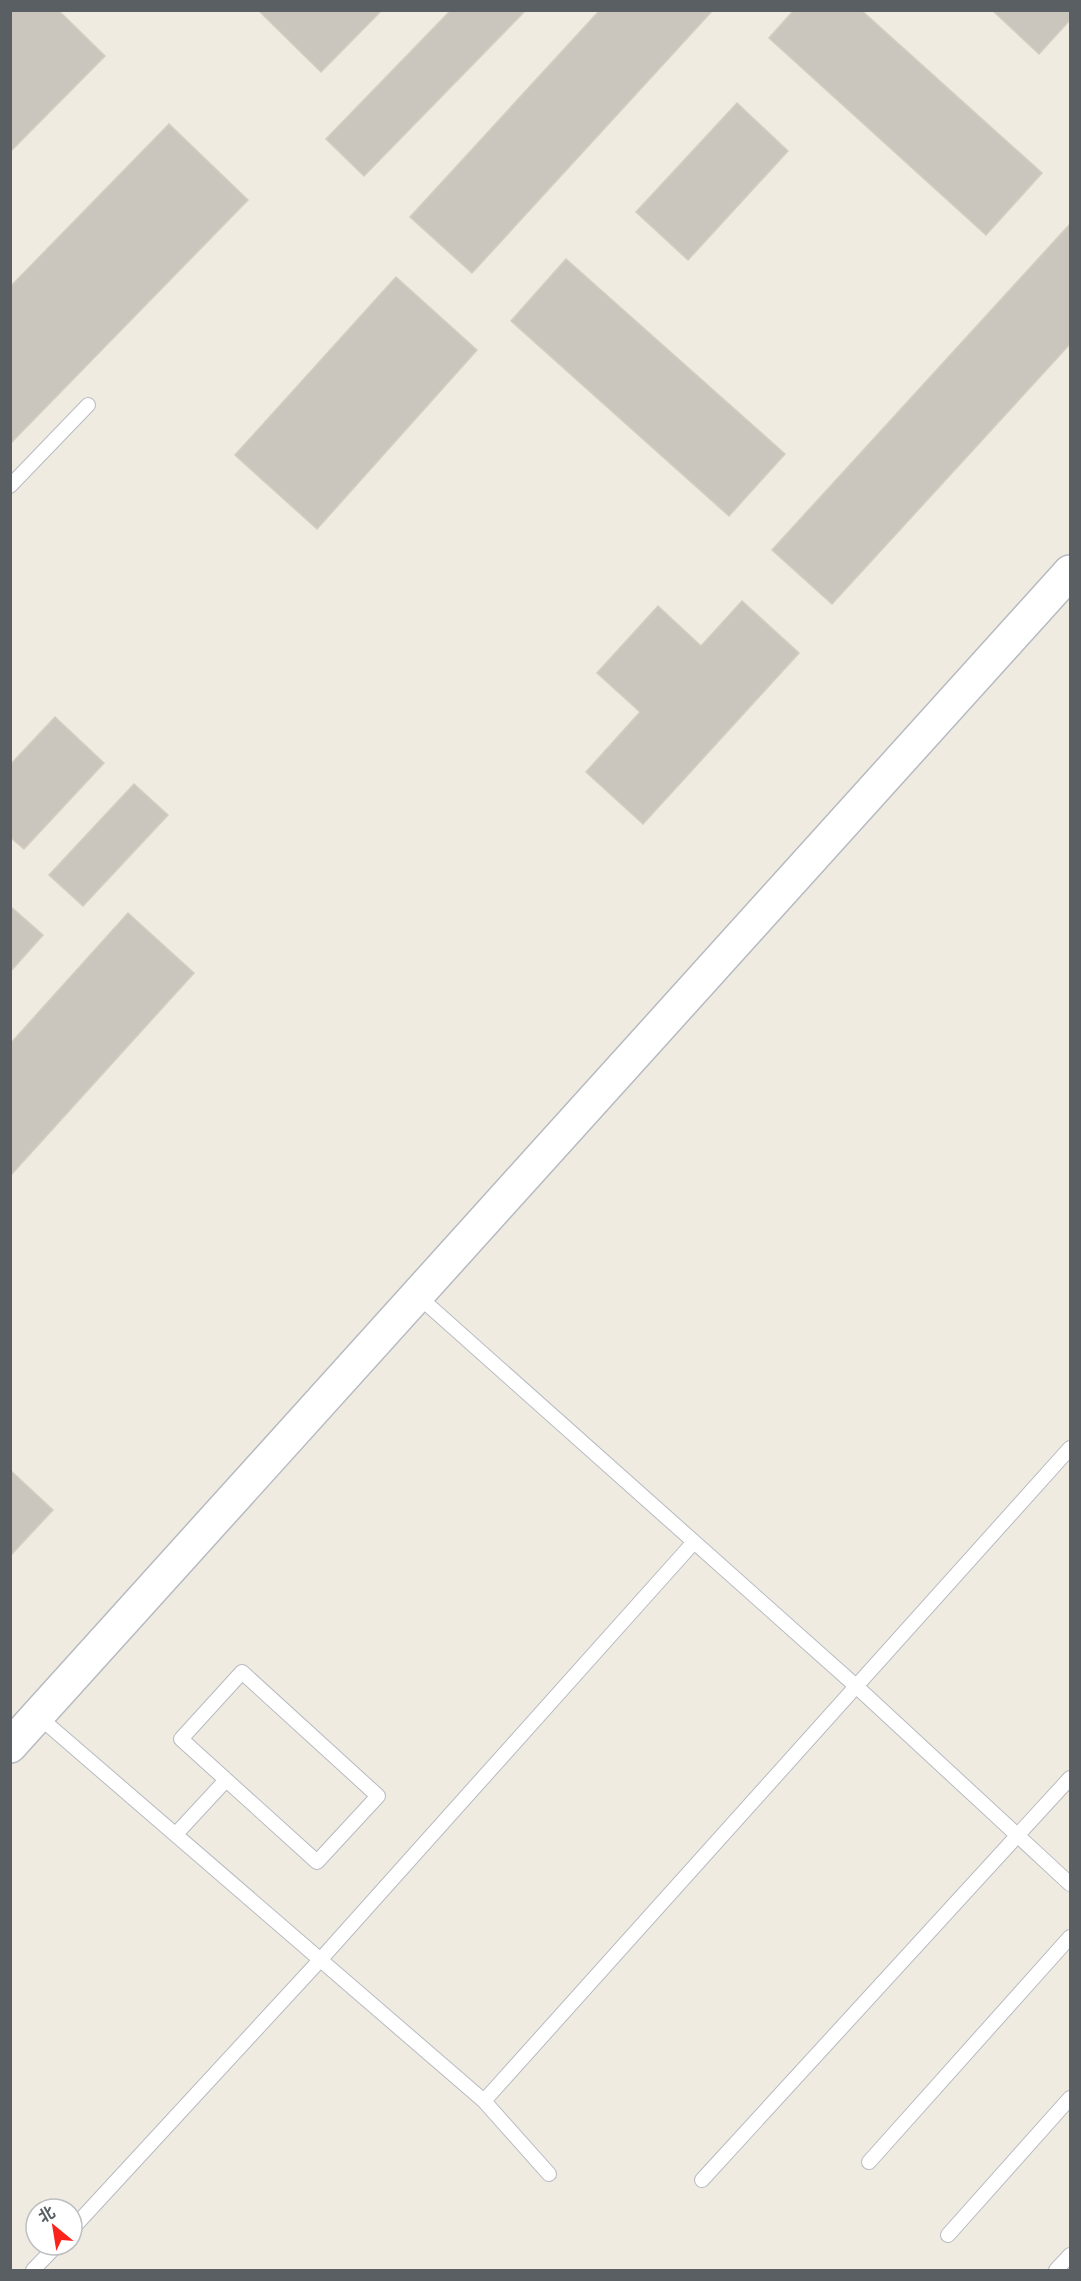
<svg xmlns="http://www.w3.org/2000/svg" width="1081" height="2281" font-family="Manrope,'Noto Sans SC',sans-serif">
<style>
.building{fill:#cac6be;stroke:#d4cdbf;stroke-width:1.5}
.lines{fill:none;stroke-linecap:round;stroke-linejoin:round}
.service-casing{stroke:#b7bac0;stroke-width:16}
.tertiary-casing{stroke:#b7bac0;stroke-width:36}
.service{stroke:#fff;stroke-width:14}
.tertiary{stroke:#fff;stroke-width:33}
</style>
<rect width="100%" height="100%" fill="#efebe1"/>
<path class="building" d="M10 10H58L105 56 10 152Z
M258 10H382L321 72Z
M451 10H526L364 176 326 139Z
M600 10H713L472 273 410 217Z
M794 10H861L1042 173 986 235 769 38Z
M992 10H1070V20L1039 54Z
M737 103 788 151 688 260 636 212Z
M169 124 248 200 10 444V287Z
M1070 224V344L832 604 772 550Z
M566 259 785 454 729 516 511 321Z
M396 277 477 350 317 529 235 455Z
M742 601 799 653 643 824 586 772 640 712 597 673 658 606 701 646Z
M55 717 104 763 24 849 10 837V765Z
M134 784 168 815 83 906 49 875Z
M10 906 43 935 10 972Z
M128 913 194 973 10 1176V1044Z
M10 1470 53 1510 10 1556Z"/>
<g class="lines">
<g class="service-casing">
<path id="service" d="M10 486 88 405
M417 1295 857 1687 1070 1884
M242 1672 378 1796 317 1862 181 1739Z
M38 1716 484 2101 549 2174
M176 1834 226 1780
M484 2101 1070 1448
M869 2162 1070 1937
M702 2180 1070 1778
M72 2229 321 1959 694 1542
M948 2235 1070 2098
M33 2270 57 2245
M1056 2270 1070 2255"/>
</g>
<g class="tertiary-casing">
<path id="tertiary" d="M10 1746 1070 572"/>
</g>
<use href="#service" class="service"/>
<use href="#tertiary" class="tertiary"/>
</g>
<rect width="1081" height="2281" fill="none" stroke="#5a5f64" stroke-width="24"/>
<g transform="translate(54 2227) rotate(330)"><circle r="28" fill="#ffffff" stroke="#bdbfc1" stroke-width="1.5"/>
<path d="M0-4.5L10 22L0 15L-10 22Z" fill="#fb241b"/>
<text y="-9" font-size="16" font-weight="bold" text-anchor="middle" fill="#5a5f64">北</text>
</g>
</svg>
